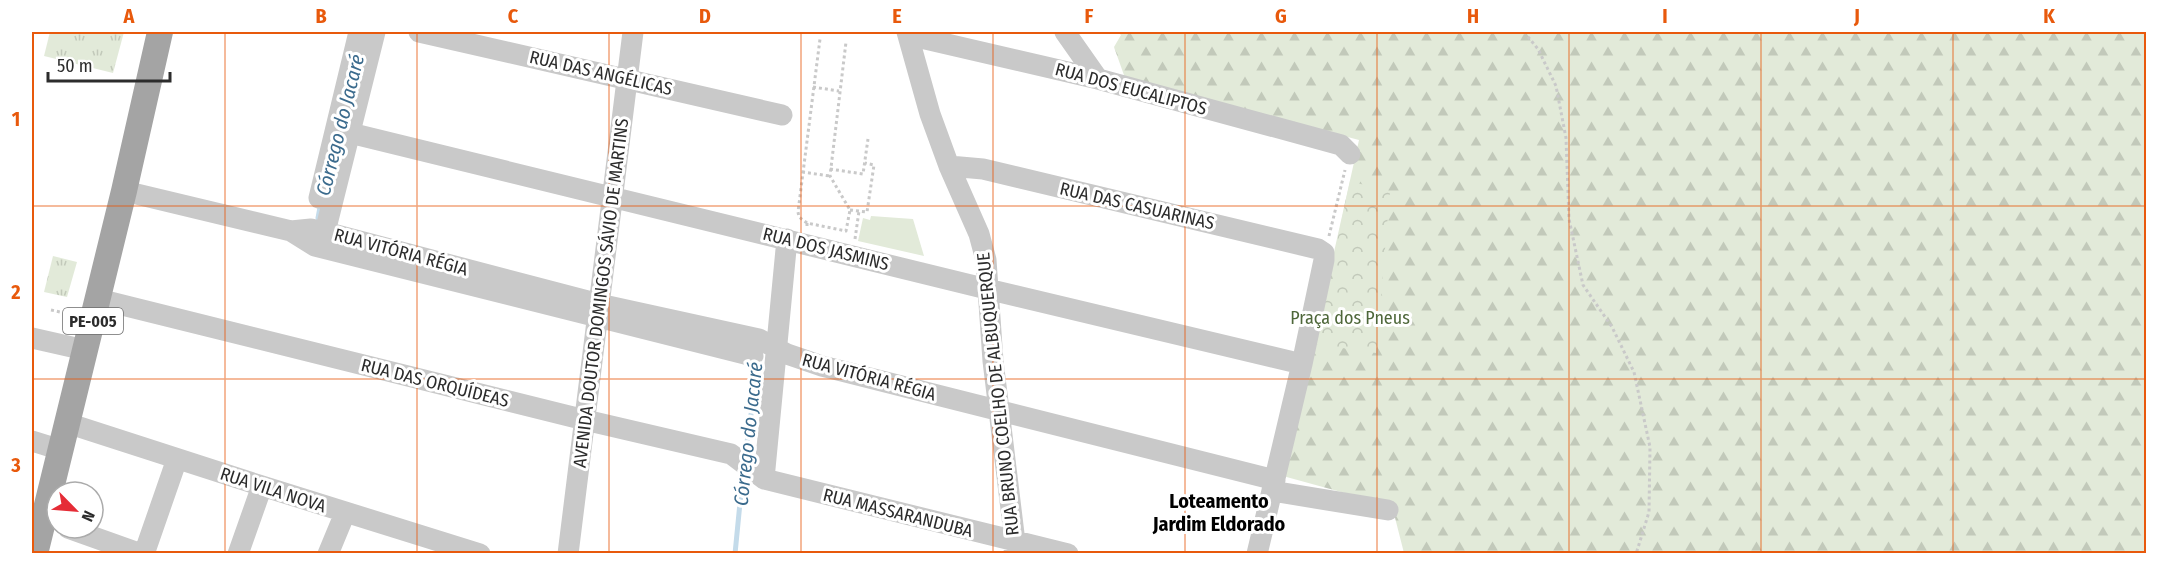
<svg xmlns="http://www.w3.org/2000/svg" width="2178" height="585" font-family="'Fira Sans Condensed',sans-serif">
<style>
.grass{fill:url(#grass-tufts)}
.forest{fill:url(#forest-firs)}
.park{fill:url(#park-crowns)}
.pitch{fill:#e2ead9}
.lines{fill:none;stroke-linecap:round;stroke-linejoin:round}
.stream{stroke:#c4dbea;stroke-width:5}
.path{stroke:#c9c9c9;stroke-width:3;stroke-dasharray:3 3;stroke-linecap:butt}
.minor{stroke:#c9c9c9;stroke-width:21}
.major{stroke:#a4a4a4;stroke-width:26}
.grid{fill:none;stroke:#e8590c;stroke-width:1.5;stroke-opacity:0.55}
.labels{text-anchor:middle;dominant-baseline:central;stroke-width:6;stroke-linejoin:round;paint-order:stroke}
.shield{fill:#fff;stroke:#6b6b6b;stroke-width:1.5}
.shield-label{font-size:16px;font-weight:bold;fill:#2c2c2c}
.street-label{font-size:18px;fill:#2c2c2c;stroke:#fff}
.park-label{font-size:18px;fill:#4e673a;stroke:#fff}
.water-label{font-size:20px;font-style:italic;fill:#3b6b8d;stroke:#fff}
.neighbourhood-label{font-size:20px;font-weight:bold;fill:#000;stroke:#fff}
.neatline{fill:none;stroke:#e8590c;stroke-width:2}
.grid-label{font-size:20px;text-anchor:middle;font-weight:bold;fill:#e8590c}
</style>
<defs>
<pattern id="grass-tufts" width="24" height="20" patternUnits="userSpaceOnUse" patternTransform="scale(1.5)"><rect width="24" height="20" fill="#e2ead9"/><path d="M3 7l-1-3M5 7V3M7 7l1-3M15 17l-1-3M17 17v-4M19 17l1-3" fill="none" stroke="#c2c9ba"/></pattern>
<pattern id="forest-firs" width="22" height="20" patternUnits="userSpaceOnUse" patternTransform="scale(1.5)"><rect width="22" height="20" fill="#e2ead9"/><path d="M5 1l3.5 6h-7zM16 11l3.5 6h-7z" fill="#c2c9ba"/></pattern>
<pattern id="park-crowns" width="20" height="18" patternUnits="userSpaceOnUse" patternTransform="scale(1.5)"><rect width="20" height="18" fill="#e2ead9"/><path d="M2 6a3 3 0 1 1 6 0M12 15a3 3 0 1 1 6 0" fill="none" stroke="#c2c9ba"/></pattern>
</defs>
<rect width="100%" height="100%" fill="#fff"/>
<path class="grass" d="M50 32H124L113 73 44 56Z
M53 256 77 262 67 297 44 292Z"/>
<path class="forest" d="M1118 32H2146V553H1404L1392 506 1272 473 1334 252 1359 140 1125 78 1114 47 1121 35Z"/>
<path class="park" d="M1350 181 1390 192 1376 353 1315 344Z"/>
<path class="pitch" d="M871 216 913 219 924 256 858 241 863 218 870 220Z"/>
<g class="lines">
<path class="stream" d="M318 218 321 202
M745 456 759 359
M735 554 743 472"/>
<path class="path" d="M1524 32 1538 49 1556 86 1566 138 1569 219 1583 285 1612 327 1634 372 1650 447 1649 512 1636 554
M813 87 839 91
M830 169 863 174 868 139
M802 172 830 176
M850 210 867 212 874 165 865 163
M807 223 799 217 798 212 820 39
M807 226V223L846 231 850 210 830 176 846 42
M1329 236 1345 170
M855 239 859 211
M51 310 60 312"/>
<path class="minor" d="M419 32 782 115
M907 32 930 114 949 166 979 234 986 260 993 361 1015 542 1014 553
M1065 32 1098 79
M908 35 1098 79 1341 145 1350 154
M350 133 987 289 1302 364
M949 166 983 169 1318 249 1324 253V260L1302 364 1257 554
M124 191 291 231 311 229 325 232 599 304 759 339 787 354 822 366 1275 480
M319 198 359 32
M291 231 315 246 753 356
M318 241 325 232 375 32
M98 299 585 420 731 454 764 479 1068 554
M32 338 85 350
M67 423 262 486 480 554
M32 441 61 450
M764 479 787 239
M1272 491 1388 510
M68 528 141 554
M144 554 177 459
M238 554 262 486
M328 554 345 513
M568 554 633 32"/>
<path class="major" d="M35 554 124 191 160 32"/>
</g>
<path class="grid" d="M225 32V554M417 32V554M609 32V554M801 32V554M993 32V554M1185 32V554M1377 32V554M1569 32V554M1761 32V554M1953 32V554M32 206H2146M32 379H2146"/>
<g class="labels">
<rect class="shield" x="63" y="308" width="60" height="26" rx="4.5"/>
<g class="shield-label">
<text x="93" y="321">PE-005</text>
</g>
<g class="street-label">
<text transform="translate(601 73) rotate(13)">RUA DAS ANGÉLICAS</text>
<text transform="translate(1131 89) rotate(15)">RUA DOS EUCALIPTOS</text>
<text transform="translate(1137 206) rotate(13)">RUA DAS CASUARINAS</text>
<text transform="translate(826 249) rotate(14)">RUA DOS JASMINS</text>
<text transform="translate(401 252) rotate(15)">RUA VITÓRIA RÉGIA</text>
<text transform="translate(601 293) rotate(-83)">AVENIDA DOUTOR DOMINGOS SÁVIO DE MARTINS</text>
<text transform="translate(869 377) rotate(15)">RUA VITÓRIA RÉGIA</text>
<text transform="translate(435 383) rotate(14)">RUA DAS ORQUÍDEAS</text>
<text transform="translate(998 394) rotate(-96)">RUA BRUNO COELHO DE ALBUQUERQUE</text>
<text transform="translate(273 490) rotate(18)">RUA VILA NOVA</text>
<text transform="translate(898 513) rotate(14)">RUA MASSARANDUBA</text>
</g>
<g class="park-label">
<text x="1350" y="318">Praça dos Pneus</text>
</g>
<g class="water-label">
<text transform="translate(340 125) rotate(-76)">Córrego do Jacaré</text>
<text transform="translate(748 434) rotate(-84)">Córrego do Jacaré</text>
</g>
<g class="neighbourhood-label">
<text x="1219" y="501">Loteamento<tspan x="1219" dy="23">Jardim Eldorado</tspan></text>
</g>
</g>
<rect width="2178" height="585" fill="none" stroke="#ffffff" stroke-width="66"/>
<g transform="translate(75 510) rotate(115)"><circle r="28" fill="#ffffff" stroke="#ababab" stroke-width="1.5"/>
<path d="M0-4.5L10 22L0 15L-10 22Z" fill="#e52c36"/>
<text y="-9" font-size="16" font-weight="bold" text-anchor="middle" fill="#2c2c2c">N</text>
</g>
<path d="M48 72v9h122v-9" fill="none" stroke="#2c2c2c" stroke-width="3"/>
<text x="57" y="72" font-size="18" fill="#2c2c2c" stroke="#ffffff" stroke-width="4.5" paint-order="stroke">50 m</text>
<rect x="33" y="33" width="2112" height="519" class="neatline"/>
<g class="grid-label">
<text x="129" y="23">A</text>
<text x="321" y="23">B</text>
<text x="513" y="23">C</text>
<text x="705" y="23">D</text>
<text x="897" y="23">E</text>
<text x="1089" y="23">F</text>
<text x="1281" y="23">G</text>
<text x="1473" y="23">H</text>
<text x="1665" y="23">I</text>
<text x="1857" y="23">J</text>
<text x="2049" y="23">K</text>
<text x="16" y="126">1</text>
<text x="16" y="299">2</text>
<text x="16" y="472">3</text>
</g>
</svg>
